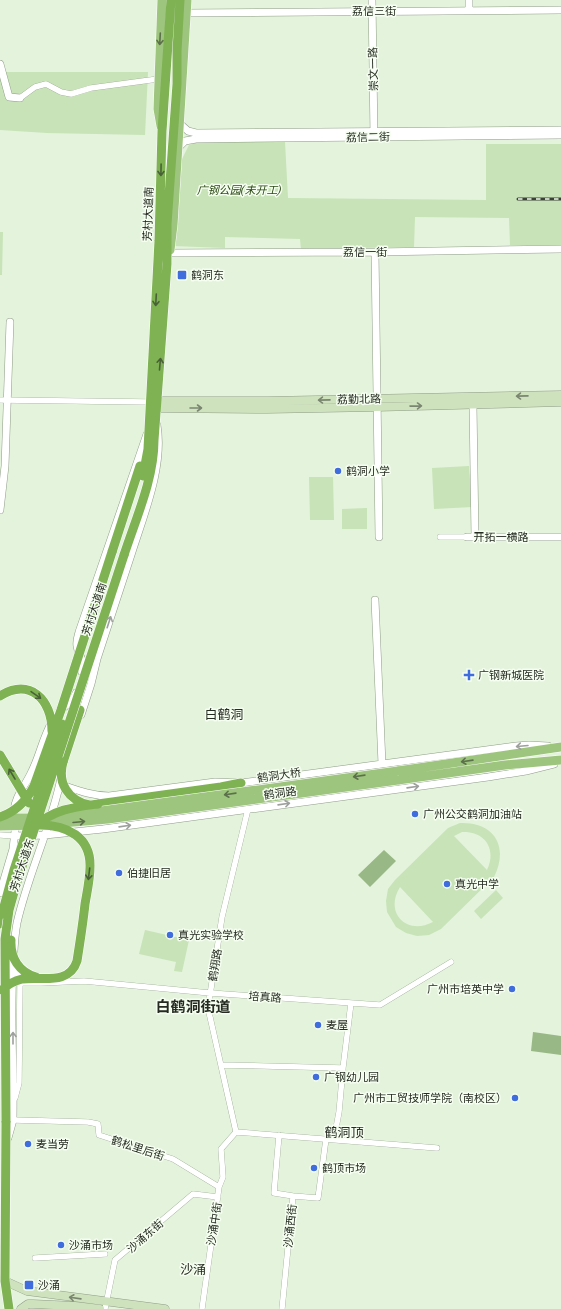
<svg xmlns="http://www.w3.org/2000/svg" width="561" height="1309" font-family="'Libre Baskerville','Noto Sans SC',serif">
<style>
.green{fill:#c7e3b7;fill-rule:evenodd}
.water{fill:#98b885}
.lines{fill:none;stroke-linecap:round;stroke-linejoin:round}
.minor-casing{stroke:#8f9d87;stroke-width:6}
.tertiary-casing{stroke:#8f9d87;stroke-width:8}
.secondary-casing{stroke:#8f9d87;stroke-width:9}
.primary-casing{stroke:#fff;stroke-width:10}
.trunk-casing{stroke:#fff;stroke-width:10}
.minor{stroke:#fff;stroke-width:5.5}
.tertiary{stroke:#fff;stroke-width:7}
.secondary{stroke:#cfe2be;stroke-width:8}
.primary{stroke:#9ec57e;stroke-width:9}
.trunk{stroke:#7eb253;stroke-width:9}
.rail-casing{stroke:#3b4136;stroke-width:3}
.rail{stroke:#f5fef0;stroke-width:1.5;stroke-dasharray:4.5;stroke-linecap:butt}
.primary-bridge-casing{stroke:#fff;stroke-width:10;stroke-linecap:butt}
.trunk-bridge-casing{stroke:#fff;stroke-width:10;stroke-linecap:butt}
.primary-bridge{stroke:#9ec57e;stroke-width:9}
.trunk-bridge{stroke:#7eb253;stroke-width:9}
.oneway{stroke:#5c704b}
.oneway2{stroke:#496136}
.oneway3{stroke:#7a8670}
.oneway4{stroke:#9da09c}
.poi-dot{fill:#406dde;stroke:#f5fef0;stroke-width:1.5}
.labels{text-anchor:middle;dominant-baseline:central;stroke-width:3;stroke-linejoin:round;paint-order:stroke}
.street-label{font-size:11px;fill:#262b22;stroke:#f5fef0}
.park-label{font-size:11px;font-style:italic;fill:#2a4813;stroke:#f5fef0}
.poi-label{font-size:11px;fill:#262b22;stroke:#f5fef0;text-anchor:start}
.quarter-label{font-size:13px;fill:#262b22;stroke:#f5fef0}
.district-label{font-size:15px;font-weight:bold;fill:#262b22;stroke:#f5fef0}
</style>
<rect width="100%" height="100%" fill="#e4f3dc"/>
<path class="green" d="M0 72H148L145 135 47 133 0 130Z
M201 141 285 142 288 198 486 200V144H561V245H510L509 218 415 217 414 247 301 249 300 239 225 237V248L173 246 180 163 189 145Z
M0 232H3L2 275H0Z
M469 466 472 507 434 509 432 468Z
M309 477H333L334 520H310Z
M367 508V529H342V509Z
M460 823C495 822 509 847 494 877L441 929 429 935 417 936 406 933 396 927 387 912 386 901 388 889 395 880 448 828ZM462 832C485 831 497 849 487 870L454 836ZM400 887 433 922C406 936 384 912 400 887Z
M496 890 503 898 481 919 474 911Z
M145 930 189 940 182 972 174 971 176 962 139 954Z"/>
<path class="water" d="M384 850 396 861 370 887 358 875Z
M533 1032 561 1036V1055L531 1051Z"/>
<g class="lines">
<g class="minor-casing">
<path id="minor" d="M20 98 35 87 46 84 61 92 71 94 91 88 158 79
M0 400 150 402
M440 537H467
M0 835 16 836
M20 983H41L84 981 210 993 380 1005 451 962
M221 1065 343 1068
M15 1098 19 1083 20 983 17 965
M13 1120 88 1122 98 1124 99 1135 173 1159 219 1187
M236 1132 437 1148
M279 1135 274 1193 293 1196 282 1309
M334 1139 339 1112 343 1068 351 1003
M293 1196 318 1198 326 1139
M35 1258 105 1254
M105 1309 115 1260 193 1194 218 1197
M202 1309 219 1187 223 1177 221 1149 236 1132 208 1008 222 917 248 809"/>
</g>
<g class="tertiary-casing">
<path id="tertiary" d="M372 0 374 137
M469 0V10
M186 13 561 10
M0 64 9 97 20 98
M179 123 188 131 196 133 561 130
M178 148 185 141 196 139 561 135
M375 252 379 537
M169 253 375 252 561 249
M473 405 475 537
M0 510 5 466 10 322
M467 537H561
M375 600 382 764
M82 672C86 659 78 657 77 646 76 641 78 636 79 632L147 434
M60 710 72 701 76 693
M81 715 91 684 97 659C109 623 120 588 132 552 144 514 164 466 157 425
M62 785C77 790 92 796 109 796L215 782 241 783 516 746 529 745 548 746
M14 811C15 796 26 785 32 771 40 755 43 737 52 722
M16 836 45 835 103 829 488 777 526 771 554 764
M0 893 13 849 15 831
M8 1138 13 1120C14 1070 10 1019 13 969 14 954 14 938 17 923 28 874 51 828 61 778"/>
</g>
<g class="secondary-casing">
<path id="secondary" d="M157 401H268L561 395
M157 408 267 409 377 407 561 402
M5 1281 27 1291 165 1309
M21 1309 28 1304H33L75 1306 100 1309"/>
</g>
<g class="primary-casing">
<path id="primary" d="M161 126 158 109 162 0
M170 250 173 225 187 0
M398 771 561 747
M398 780 505 765 561 760"/>
</g>
<g class="trunk-casing">
<path id="trunk" d="M143 476 148 449 159 241 162 131 171 0
M112 552 140 466
M124 555C136 518 154 479 154 440L167 264V224L177 84V51L180 0
M63 762 80 710
M98 804 221 787 241 783
M0 924 2 914
M6 1121 5 1281 9 1309"/>
</g>
<use href="#minor" class="minor"/>
<use href="#tertiary" class="tertiary"/>
<use href="#secondary" class="secondary"/>
<use href="#primary" class="primary"/>
<use href="#trunk" class="trunk"/>
<g class="rail-casing">
<path id="rail" d="M518 199H561"/>
</g>
<use href="#rail" class="rail"/>
<g class="primary-bridge-casing">
<path id="primary-bridge" d="M52 816 94 812 398 771
M0 818H37
M51 824 108 819 398 780
M0 826 36 825"/>
</g>
<g class="trunk-bridge-casing">
<path id="trunk-bridge" d="M0 696C30 677 52 700 52 731
M0 755 29 803
M63 762C57 783 68 800 89 805
M0 817C15 812 27 800 34 786L61 710 112 552
M36 826C54 809 75 807 98 804
M2 914 14 870 62 724
M11 940C10 958 19 972 36 977
M2 990C8 984 14 981 22 979 41 976 69 986 77 961 80 942 83 923 85 904 87 892 90 879 90 867 91 837 67 825 40 825
M6 1121 5 939 9 910 16 885 124 555"/>
</g>
<use href="#primary-bridge" class="primary-bridge"/>
<use href="#trunk-bridge" class="trunk-bridge"/>
</g>
<defs><path id="oneway-shaft" d="M-6 0H5M1.5-3L5.5 0L1.5 3" fill="none" stroke-width="1.6" stroke-linecap="round" stroke-linejoin="round"/></defs>
<g class="oneway">
<use href="#oneway-shaft" transform="translate(160 39) rotate(93)"/>
<use href="#oneway-shaft" transform="translate(467 761) rotate(172)"/>
<use href="#oneway-shaft" transform="translate(359 776) rotate(172)"/>
<use href="#oneway-shaft" transform="translate(230 794) rotate(172)"/>
<use href="#oneway-shaft" transform="translate(79 822) rotate(-5)"/>
</g>
<g class="oneway2">
<use href="#oneway-shaft" transform="translate(161 170) rotate(91)"/>
<use href="#oneway-shaft" transform="translate(156 300) rotate(93)"/>
<use href="#oneway-shaft" transform="translate(160 364) rotate(-85)"/>
<use href="#oneway-shaft" transform="translate(36 695) rotate(35)"/>
<use href="#oneway-shaft" transform="translate(12 774) rotate(-121)"/>
<use href="#oneway-shaft" transform="translate(89 874) rotate(97)"/>
</g>
<g class="oneway3">
<use href="#oneway-shaft" transform="translate(522 396) rotate(179)"/>
<use href="#oneway-shaft" transform="translate(324 400) rotate(179)"/>
<use href="#oneway-shaft" transform="translate(416 406) rotate(-1)"/>
<use href="#oneway-shaft" transform="translate(196 408)"/>
<use href="#oneway-shaft" transform="translate(75 1298) rotate(-172)"/>
</g>
<g class="oneway4">
<use href="#oneway-shaft" transform="translate(109 622) rotate(-72)"/>
<use href="#oneway-shaft" transform="translate(522 746) rotate(175)"/>
<use href="#oneway-shaft" transform="translate(413 787) rotate(-8)"/>
<use href="#oneway-shaft" transform="translate(284 804) rotate(-8)"/>
<use href="#oneway-shaft" transform="translate(125 826) rotate(-8)"/>
<use href="#oneway-shaft" transform="translate(13 1038) rotate(-90)"/>
</g>
<g class="poi-dot">
<rect x="177" y="270" width="10" height="10" rx="2"/>
<circle cx="338" cy="471" r="4"/>
<path d="M467 669h4v4h4v4h-4v4h-4v-4h-4v-4h4z"/>
<circle cx="415" cy="814" r="4"/>
<circle cx="119" cy="873" r="4"/>
<circle cx="447" cy="884" r="4"/>
<circle cx="170" cy="935" r="4"/>
<circle cx="512" cy="989" r="4"/>
<circle cx="318" cy="1025" r="4"/>
<circle cx="316" cy="1077" r="4"/>
<circle cx="515" cy="1098" r="4"/>
<circle cx="28" cy="1144" r="4"/>
<circle cx="314" cy="1168" r="4"/>
<circle cx="61" cy="1245" r="4"/>
<rect x="24" y="1280" width="10" height="10" rx="2"/>
</g>
<g class="labels">
<g class="street-label">
<text x="374" y="11">荔信三街</text>
<text transform="translate(373 69) rotate(-91)">崇文一路</text>
<text transform="translate(368 137) rotate(-1)">荔信二街</text>
<text transform="translate(148 214) rotate(-88)">芳村大道南</text>
<text x="365" y="252">荔信一街</text>
<text transform="translate(359 399) rotate(-1)">荔勤北路</text>
<text x="501" y="537">开拓一横路</text>
<text transform="translate(94 609) rotate(-72)">芳村大道南</text>
<text transform="translate(279 775) rotate(-8)">鹤洞大桥</text>
<text transform="translate(280 793) rotate(-8)">鹤洞路</text>
<text transform="translate(22 865) rotate(-72)">芳村大道东</text>
<text transform="translate(215 965) rotate(-81)">鹤翔路</text>
<text transform="translate(265 997) rotate(4)">培真路</text>
<text transform="translate(138 1148) rotate(18)">鹤松里后街</text>
<text transform="translate(214 1224) rotate(-81)">沙涌中街</text>
<text transform="translate(290 1226) rotate(-84)">沙涌西街</text>
<text transform="translate(145 1236) rotate(-41)">沙涌东街</text>
</g>
<g class="park-label">
<text x="239" y="190">广钢公园(未开工)</text>
</g>
<g class="poi-label">
<text x="191" y="275">鹤洞东</text>
<text x="346" y="471">鹤洞小学</text>
<text x="478" y="675">广钢新城医院</text>
<text x="423" y="814">广州公交鹤洞加油站</text>
<text x="127" y="873">伯捷旧居</text>
<text x="455" y="884">真光中学</text>
<text x="178" y="935">真光实验学校</text>
<text x="504" y="989" text-anchor="end">广州市培英中学</text>
<text x="326" y="1025">麦屋</text>
<text x="324" y="1077">广钢幼儿园</text>
<text x="507" y="1098" text-anchor="end">广州市工贸技师学院（南校区）</text>
<text x="36" y="1144">麦当劳</text>
<text x="322" y="1168">鹤顶市场</text>
<text x="69" y="1245">沙涌市场</text>
<text x="38" y="1285">沙涌</text>
</g>
<g class="quarter-label">
<text x="224" y="714">白鹤洞</text>
<text x="344" y="1132">鹤洞顶</text>
<text x="193" y="1269">沙涌</text>
</g>
<g class="district-label">
<text x="193" y="1006">白鹤洞街道</text>
</g>
</g>
</svg>
